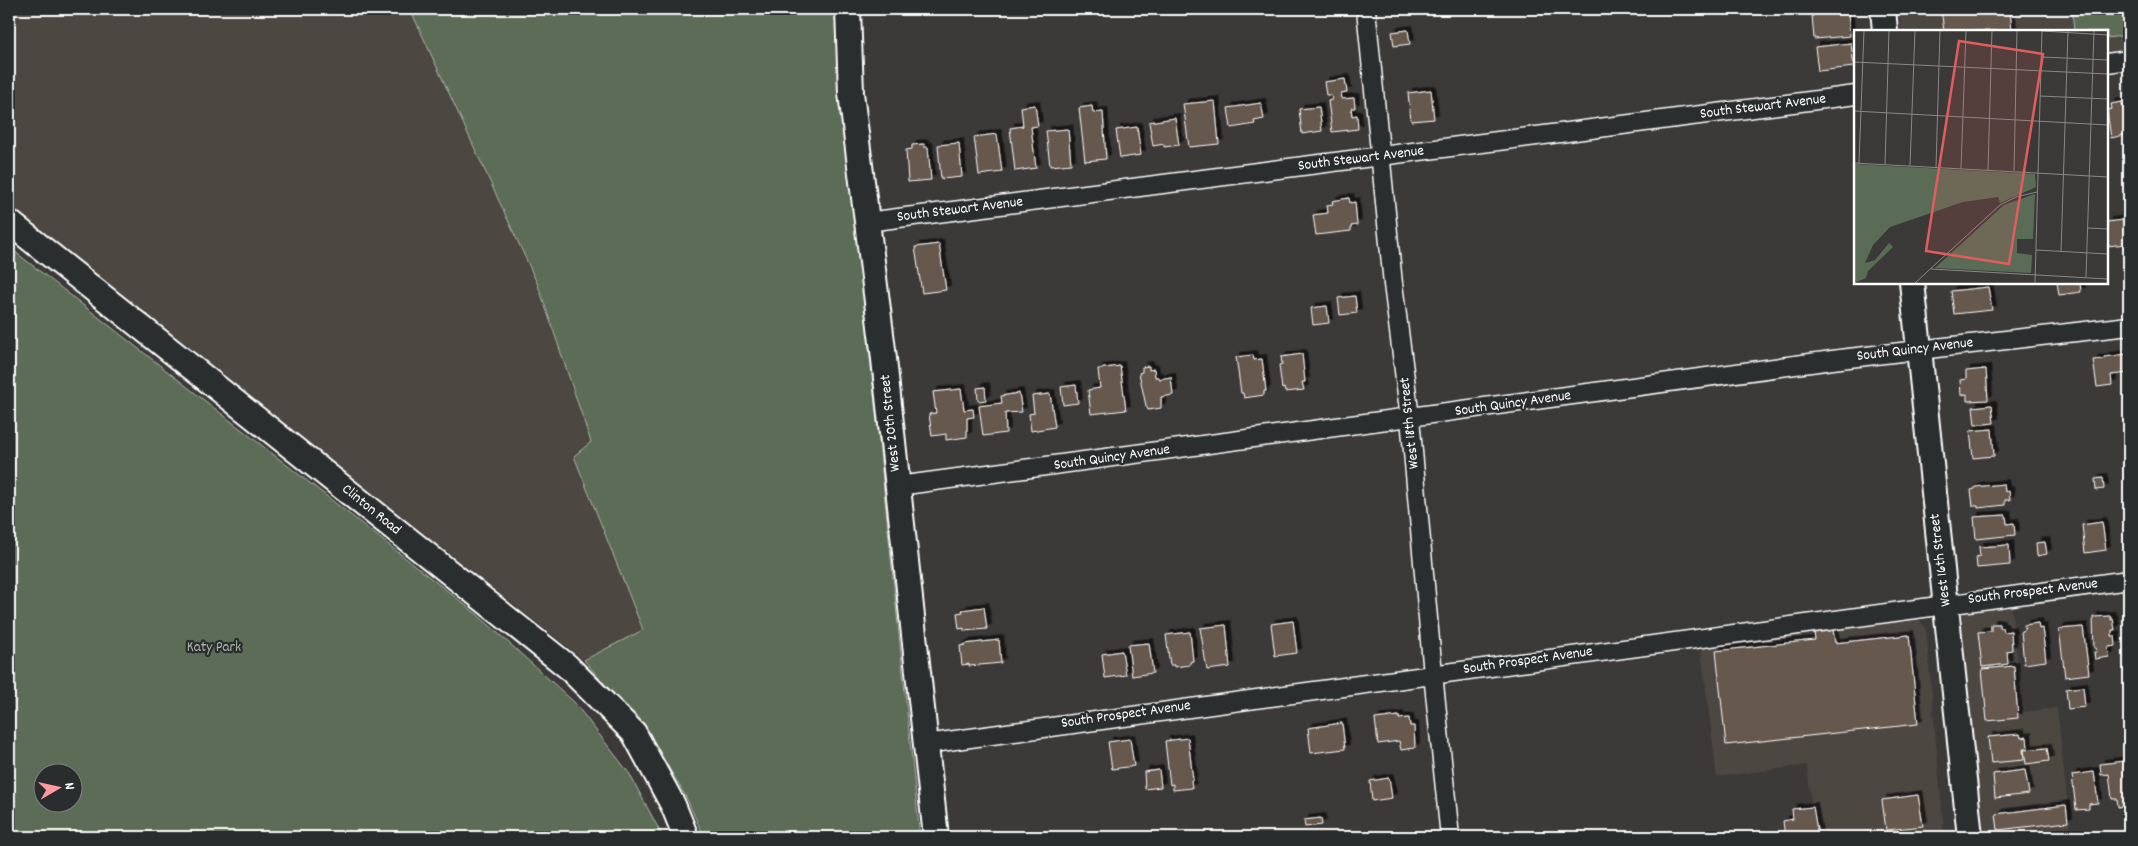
<svg xmlns="http://www.w3.org/2000/svg" width="2138" height="846" font-family="Dekko,sans-serif">
<style>
.built{fill:#4d4743}
.green{fill:#5b6c56;stroke:#adb6aa;fill-rule:evenodd}
.building{fill:#66584e;stroke:#fff;filter:url(#shadow)}
.lines{fill:none;stroke-linecap:round;stroke-linejoin:round}
.street-casing{stroke:#fff;stroke-width:21}
.secondary-casing{stroke:#fff;stroke-width:28}
.street{stroke:#2a2d2e;stroke-width:18}
.secondary{stroke:#2a2d2e;stroke-width:24}
.labels{text-anchor:middle;dominant-baseline:central;stroke-width:4.5;stroke-linejoin:round;paint-order:stroke}
.street-label{font-size:15px;fill:#fff;stroke:#2a2d2e}
.park-label{font-size:15px;fill:#adb6aa;stroke:#2a2d2e}
.inset-road{fill:none;stroke:#8a8988;stroke-width:1}
.view{fill:#e05e5e;fill-opacity:0.15;stroke:#e05e5e;stroke-width:2.5}
.inset-edge{fill:none;stroke:#fff;stroke-width:2.5}
</style>
<defs>
<filter id="shadow"><feDropShadow dx="4.5" dy="-4.5" stdDeviation="0" flood-color="#0009"/></filter>
</defs>
<rect width="100%" height="100%" fill="#3c3a38"/>
<filter id="ink" filterUnits="userSpaceOnUse"><feTurbulence type="fractalNoise" baseFrequency=".02" numOctaves="2"/><feDisplacementMap in="SourceGraphic" scale="10" xChannelSelector="R" yChannelSelector="G"/><feConvolveMatrix kernelMatrix="1 2 1 2 8 2 1 2 1" color-interpolation-filters="sRGB"/></filter>
<g filter="url(#ink)">
<path class="built" d="M9 9H410L538 285 591 442 574 456 643 631 584 660 9 205Z
M1899 9H2129V50L2107 53V31H1901Z
M2011 604 2024 712 2057 708 2070 827 1999 837 1987 835 1981 829 1959 615 1966 609Z
M1912 615 1920 621 1926 630 1944 832 1942 837H1815L1807 765 1717 777 1700 642Z"/>
<path class="green" d="M410 9H834L920 837H704L685 795 653 741 584 660 643 630 574 456 591 442 538 285Z
M2072 9H2129V35L2107 38V31H2074Z
M9 247 478 615 574 702 629 773 663 837H9ZM42 774H72V804H42Z"/>
<path class="building" d="M1941 9H2010L2012 31H1944Z
M1848 12 1850 36 1814 39 1812 15Z
M1408 30 1410 44 1394 46 1392 32Z
M1851 43 1854 67 1818 71 1815 47Z
M1345 79 1347 92 1341 93 1342 99 1354 98 1355 108H1351L1352 116 1357 115 1358 129 1332 132 1328 101 1332 100 1331 95H1326L1324 82Z
M1431 90 1434 119 1411 121 1408 93Z
M1215 101 1219 144 1189 147 1183 104Z
M2122 102 2123 109 2128 108 2129 134 2111 138 2107 110 2112 109 2111 104Z
M1261 103 1264 119 1254 121 1255 124 1231 128 1228 108Z
M1035 105 1038 126 1031 127 1036 168 1015 171 1010 128 1023 126 1021 107Z
M1092 106 1093 113 1103 112 1106 159 1085 161 1079 108Z
M1319 107 1322 131 1302 134 1299 109Z
M1175 118 1179 145 1164 147V144L1153 146 1149 122Z
M1137 127 1141 155 1120 158 1116 130Z
M1068 129 1071 164 1050 166 1046 131Z
M997 134 1002 172 979 175 974 137Z
M959 143 962 177 941 179 938 145Z
M924 144V147H928L931 180 908 182 906 150 912 149V145Z
M1349 198 1350 203 1355 202 1357 225 1351 226V231L1316 235 1313 215 1328 213 1327 205 1333 204 1332 201Z
M2123 220 2126 244 2107 246V222Z
M939 244 946 290 922 293 915 247Z
M2129 262V282H2127L2124 263Z
M2057 282H2080L2081 292 2059 295Z
M1988 287 1992 310 1954 314 1951 291Z
M1355 296 1357 313 1340 315 1338 298Z
M1327 306 1329 323 1313 325 1311 308Z
M1302 354 1305 382H1302L1304 390 1285 392 1284 388 1282 389 1279 365 1282 364 1281 357Z
M2128 354 2129 373 2111 375 2112 385 2097 387 2093 360 2104 359V357Z
M1253 355 1254 360 1262 359 1266 391H1264V395L1244 398 1243 393H1241L1236 357Z
M1120 366 1126 410 1091 414 1088 390 1100 388 1098 369Z
M1149 366V370L1154 369 1155 377H1158L1159 379 1171 377 1173 395 1161 397V408L1148 410 1146 406 1139 373 1142 372V367Z
M1986 369 1988 400 1967 401V394L1961 395 1960 380 1966 379V371Z
M1076 385 1078 403 1063 405 1061 387Z
M985 387 986 400 978 401 977 388Z
M961 389 964 410 973 409 974 417 967 418V437L946 440V434L932 436 929 414 936 413 933 392Z
M1019 393 1022 412 1005 413 1006 433 983 436 979 406 1002 403 1001 396Z
M1050 394 1055 427 1031 431 1029 414 1034 413 1032 396Z
M1992 405 1994 423 1975 425 1973 407Z
M1992 429 1994 456 1973 458 1970 431Z
M2103 478 2104 489 2096 490 2095 479Z
M2004 484 2005 492 2009 491 2010 500H2005V505L1978 508V506H1973L1971 490 1975 489V487Z
M2006 515 2007 524 2014 523 2015 535 1976 539 1974 517Z
M2102 522 2106 550 2085 553 2082 525Z
M2045 542 2047 554 2037 556 2036 543Z
M2009 545 2010 565 1977 568 1976 557 1980 556 1979 547Z
M984 607 987 629 964 631V628L959 629 957 613 963 612 962 610Z
M2111 616V620L2113 619 2115 630H2112V636H2115L2116 646 2108 647 2109 657 2095 659 2094 652H2097L2096 648H2094L2093 617Z
M1293 621 1297 653 1275 656 1271 624Z
M2038 623 2039 629 2042 628 2046 661 2024 664 2021 631 2025 630 2024 625Z
M1991 624H2000V628H2003L2004 632 2011 631 2012 650 2007 651 2008 664 1982 667 1978 632 1991 631Z
M1226 625 1230 667 1207 670 1200 628Z
M2083 627 2089 674 2065 677 2059 629Z
M1833 630 1835 643 1909 635 1918 724 1726 745 1716 651 1815 640 1814 632Z
M1190 632 1193 661 1190 662V665L1174 667V665H1170L1166 635Z
M999 640 1001 663 969 666V664L962 665 960 646 965 645V644Z
M1149 643 1153 673 1132 676 1128 645Z
M1122 651 1126 675 1105 678 1102 654Z
M2014 666 2018 718 1987 721 1982 669Z
M2083 687 2085 707 2068 709 2066 689Z
M1399 716V719L1409 718 1410 726H1414L1415 748 1401 750 1399 741 1378 744 1375 719Z
M1342 723 1345 749 1311 753 1308 728Z
M2020 734 2021 738 2027 737 2028 749H2023L2024 760 1991 763 1988 737Z
M1188 738 1193 780H1191L1192 788 1173 790V784L1170 785 1165 741Z
M1130 739 1134 766 1112 769 1108 742Z
M2047 748 2049 761 2026 764 2024 750Z
M2124 761 2126 771 2129 770V805L2118 807 2117 799H2112L2109 774 2101 775 2100 764Z
M1159 770 1161 787 1145 789 1144 772Z
M2025 770 2029 794 1995 798 1993 774Z
M2094 772 2098 803 2089 804V809L2076 810 2072 775Z
M1389 778 1392 798 1372 801 1370 781Z
M1918 795 1923 826 1886 830 1882 800Z
M2066 805 2068 822 1998 830 1996 814Z
M1813 807 1818 836 1785 837 1783 821 1793 819 1792 809Z
M1321 818 1322 825 1305 827 1304 820Z"/>
<g class="lines">
<g class="street-casing">
<path id="street" d="M1366 9 1393 284 1410 418 1433 674 1450 837
M2107 63 2129 60
M867 222 1856 95
M898 486 1840 359 2129 326
M926 744C1327 687 1728 631 2129 580"/>
</g>
<g class="secondary-casing">
<path id="secondary" d="M848 9 851 93 883 350 936 837
M1883 9 1885 31
M9 222 567 666 634 733 673 805 686 837
M1912 282 1970 837"/>
</g>
<use href="#street" class="street"/>
<use href="#secondary" class="secondary"/>
</g>
</g>
<g class="labels">
<g class="street-label">
<text transform="translate(1763 107) rotate(-7)">South Stewart Avenue</text>
<text transform="translate(1361 159) rotate(-7)">South Stewart Avenue</text>
<text transform="translate(960 210) rotate(-7)">South Stewart Avenue</text>
<text transform="translate(1915 350) rotate(-7)">South Quincy Avenue</text>
<text transform="translate(1513 404) rotate(-8)">South Quincy Avenue</text>
<text transform="translate(891 423) rotate(-96)">West 20th Street</text>
<text transform="translate(1410 423) rotate(-96)">West 18th Street</text>
<text transform="translate(1112 458) rotate(-8)">South Quincy Avenue</text>
<text transform="translate(371 510) rotate(39)">Clinton Road</text>
<text transform="translate(1941 560) rotate(-97)">West 16th Street</text>
<text transform="translate(2033 592) rotate(-7)">South Prospect Avenue</text>
<text transform="translate(1528 661) rotate(-8)">South Prospect Avenue</text>
<text transform="translate(1126 715) rotate(-8)">South Prospect Avenue</text>
</g>
<g class="park-label">
<text x="214" y="648">Katy Park</text>
</g>
</g>
<g transform="translate(1854 30)">
<rect width="254" height="254" fill="#3c3a38"/>
<path d="M0 134 181 144 182 157 146 173 144 167 109 172 36 197 19 215 11 233 21 230 35 213 39 217 14 241 12 248 0 253ZM181 164 179 209H163V223L178 225 177 243 81 238 150 175Z" fill="#5b6c56"/>
<path class="inset-road" d="M188 1 254 5M188 27 254 30M0 32 254 44M186 66 254 69M0 81 254 95M0 133 254 147M5 133 10 0M31 135 35 0M56 136 61 0M82 137 86 0M107 139 112 0M134 140 138 0M160 141 163 0M234 198 254 199M182 220 254 224M207 222 214 0M77 239 254 249M232 247 240 0M61 253 146 175 162 167 183 162M181 253 188 0"/>
<path class="view" d="M105 11 189 24 155 234 72 221Z"/>
<rect width="254" height="254" class="inset-edge"/>
</g>
<rect width="2138" height="846" fill="none" stroke="#2a2d2e" stroke-width="30"/>
<rect x="15" y="15" width="2108" height="816" fill="none" stroke="#fff" stroke-width="2" filter="url(#ink)"/>
<g transform="translate(58 788) rotate(81)"><circle r="24" fill="#2a2d2e" stroke="#7f8182"/>
<path d="M0-4L9 19L0 12L-9 19Z" fill="#ff9aa2"/>
<text y="-8" font-size="14" font-weight="bold" text-anchor="middle" fill="#ffffff">N</text>
</g>
</svg>
